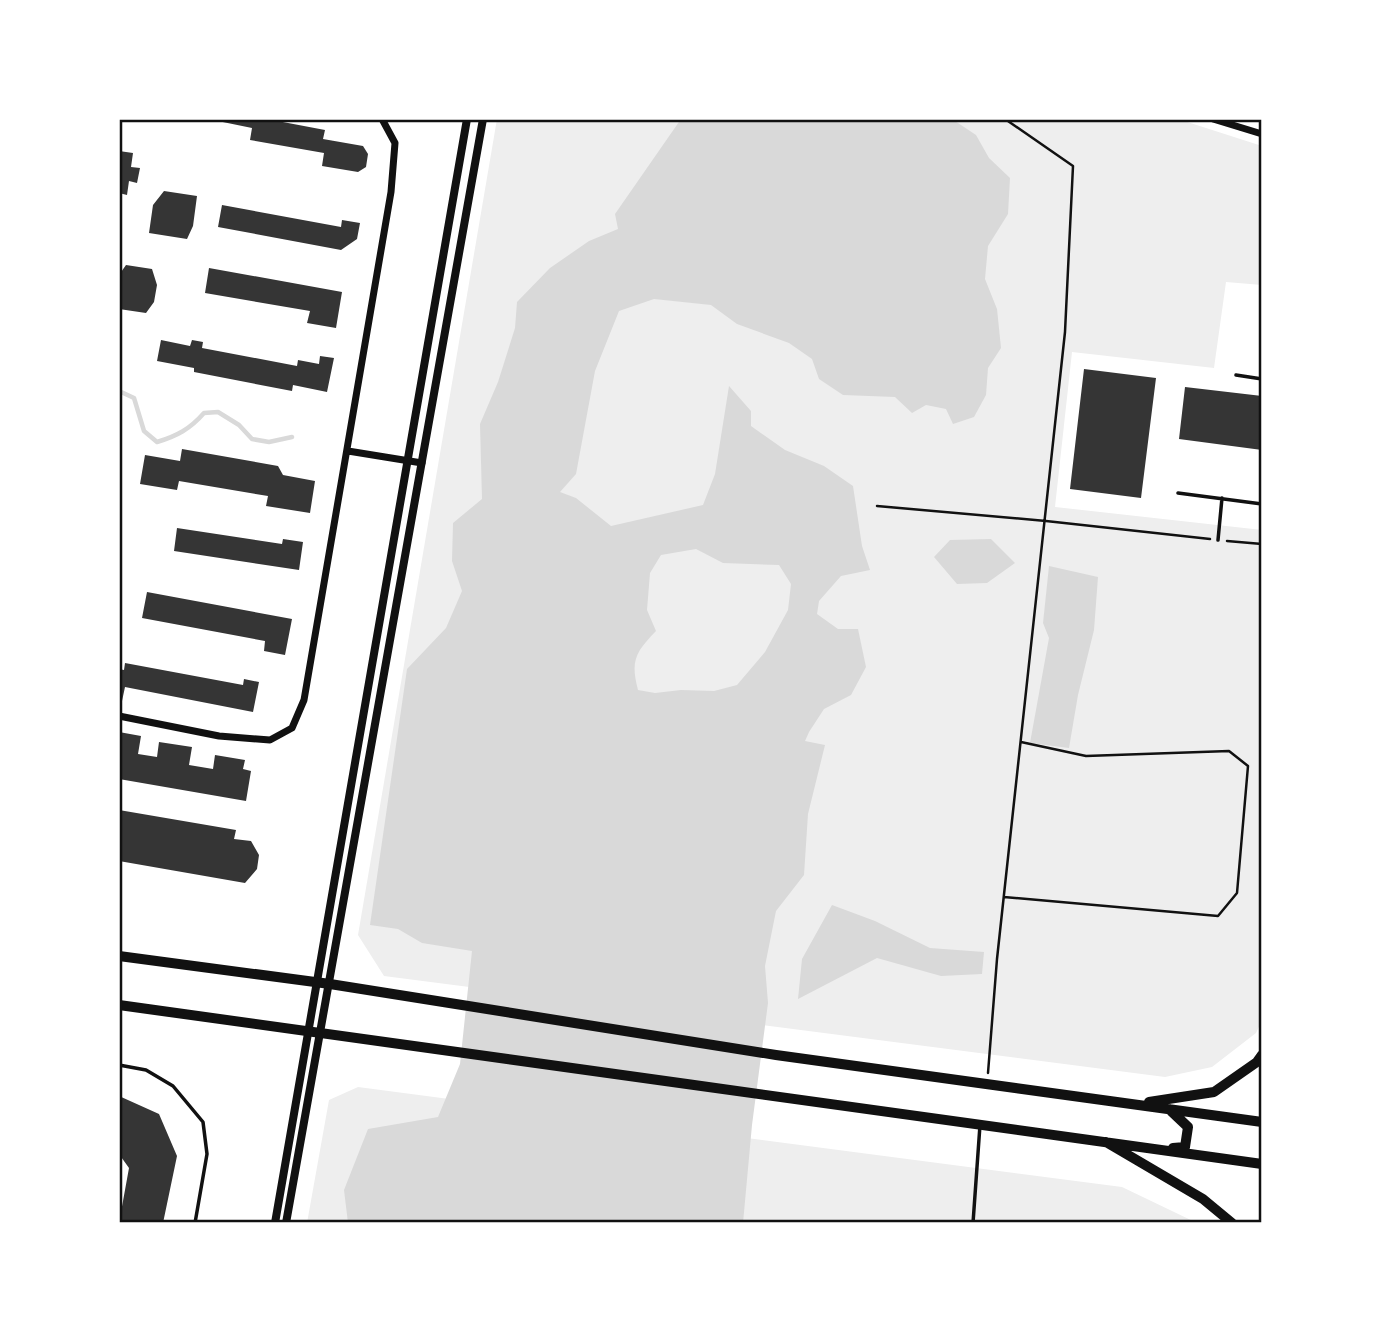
<svg xmlns="http://www.w3.org/2000/svg" width="1381" height="1342" font-family="'Varela Round',sans-serif">
<style>
.green{fill:#eee}
.water{fill:#d9d9d9;fill-rule:evenodd}
.lines{fill:none;stroke-linecap:round;stroke-linejoin:round}
.stream{stroke:#d9d9d9;stroke-width:4.5}
.building{fill:#353535}
.path{stroke:#111;stroke-width:2.5}
.service{stroke:#111;stroke-width:3.5}
.minor{stroke:#111;stroke-width:7}
.tertiary{stroke:#111;stroke-width:8}
.primary{stroke:#111;stroke-width:10}
.neatline{fill:none;stroke:#111;stroke-width:2.5}
</style>
<rect width="100%" height="100%" fill="#fff"/>
<path class="green" d="M497 119H1178L1262 146V285L1226 282 1214 368 1072 352 1055 507 1262 530V1020L1256 1033 1212 1067 1165 1077 384 976 358 935Z
M358 1087 1122 1187 1197 1223H307L329 1100Z"/>
<path class="water" d="M681 119H952L976 135 989 158 1010 178 1008 214 988 246 985 279 997 309 1001 348 988 368 986 395 974 417 953 424 946 409 926 405 912 413 895 397 843 395 819 379 812 359 789 343 737 324 711 305 654 299 619 311 595 371 576 474 560 492 576 498 611 526 703 505 715 474 729 386 751 411V426L785 450 824 466 853 486 862 546 870 570 841 576 819 601 817 614 838 629H858L866 667 851 695 824 709 809 732 805 741 825 745 808 814 804 875 776 911 765 966 768 1003 752 1125 743 1223H348L344 1190 368 1129 438 1117 460 1064 472 951 422 943 398 929 370 925 407 669 446 628 462 591 452 561 453 523 482 499 480 424 498 382 515 328 517 302 550 268 589 241 618 229 615 214ZM696 549 723 563 779 565 791 584 788 610 765 652 737 685 714 691 681 690 655 693 638 690C630 660 636 652 656 631L647 610 650 573 661 555Z
M991 539 1015 563 987 583 957 584 934 557 950 540Z
M1049 566 1098 577 1094 630 1078 695 1069 748 1030 743 1049 638 1043 623Z
M832 905 875 921 930 948 984 952 982 974 941 976 877 958 798 999 802 959Z"/>
<g class="lines">
<path class="stream" d="M119 391 134 398 144 431 157 442C177 436 190 429 204 413L218 412 239 425 252 439 269 442 292 437"/>
</g>
<path class="building" d="M208 119H267L325 130 323 139 363 146 368 154 366 167 358 172 322 166 324 153 250 140 252 128Z
M119 151 133 153 131 167 140 168 137 183 129 181 127 195 119 193Z
M164 191 197 196 193 226 187 239 149 233 153 205Z
M222 205 341 227 342 220 360 223 357 239 341 250 218 227Z
M126 265 152 269 157 285 154 302 146 313 119 309V275Z
M209 268 342 292 336 328 307 323 310 311 205 293Z
M161 340 190 346 192 340 203 342 202 348 297 366 298 360 319 364 320 356 334 358 327 392 293 385 292 391 194 372V368L157 361Z
M1084 369 1156 378 1141 498 1070 489Z
M1185 387 1262 396V450L1179 439Z
M182 449 278 466 283 475 315 481 310 513 266 506 268 496 179 481 177 490 140 484 145 455 180 461Z
M177 528 282 544 283 539 303 542 299 570 174 551Z
M147 592 292 619 285 655 264 651 265 641 142 618Z
M125 663 243 685 244 679 259 682 253 712 125 687 122 701 119 700V669L124 670Z
M119 732 141 736 138 754 157 757 159 742 192 747 189 765 213 769 215 755 245 760 243 769 251 771 246 801 119 779Z
M119 810 236 830 234 839 251 841 259 855 257 869 245 883 119 861Z
M119 1096 159 1114 177 1156 163 1223H119L129 1168 119 1154Z"/>
<g class="lines">
<path class="path" d="M877 506 1046 521 1210 539
M1227 541 1262 544
M1004 897 1218 916 1237 893 1248 766 1229 751 1086 756 1021 742
M988 1073 997 959 1065 332 1073 166 1005 119"/>
<path class="service" d="M1236 375 1262 379
M1178 493 1262 504
M1218 540 1222 498
M119 1065 146 1070 173 1086 203 1122 207 1154 195 1223
M973 1223 980 1125"/>
<path class="minor" d="M1213 119 1262 134
M348 451 422 463
M119 716 219 736 270 740 292 728 304 700 391 192 395 143 382 119"/>
<path class="tertiary" d="M275 1223 467 119
M286 1223 483 119"/>
<path class="primary" d="M119 956 330 984 776 1055 1262 1122
M119 1005C500 1061 881 1108 1262 1164
M1149 1102 1214 1092 1257 1062 1262 1055
M1169 1109 1188 1127 1185 1147 1173 1148
M1106 1142 1203 1199 1232 1223"/>
</g>
<rect width="1381" height="1342" fill="none" stroke="#ffffff" stroke-width="242"/>
<rect x="121" y="121" width="1139" height="1100" class="neatline"/>
</svg>
